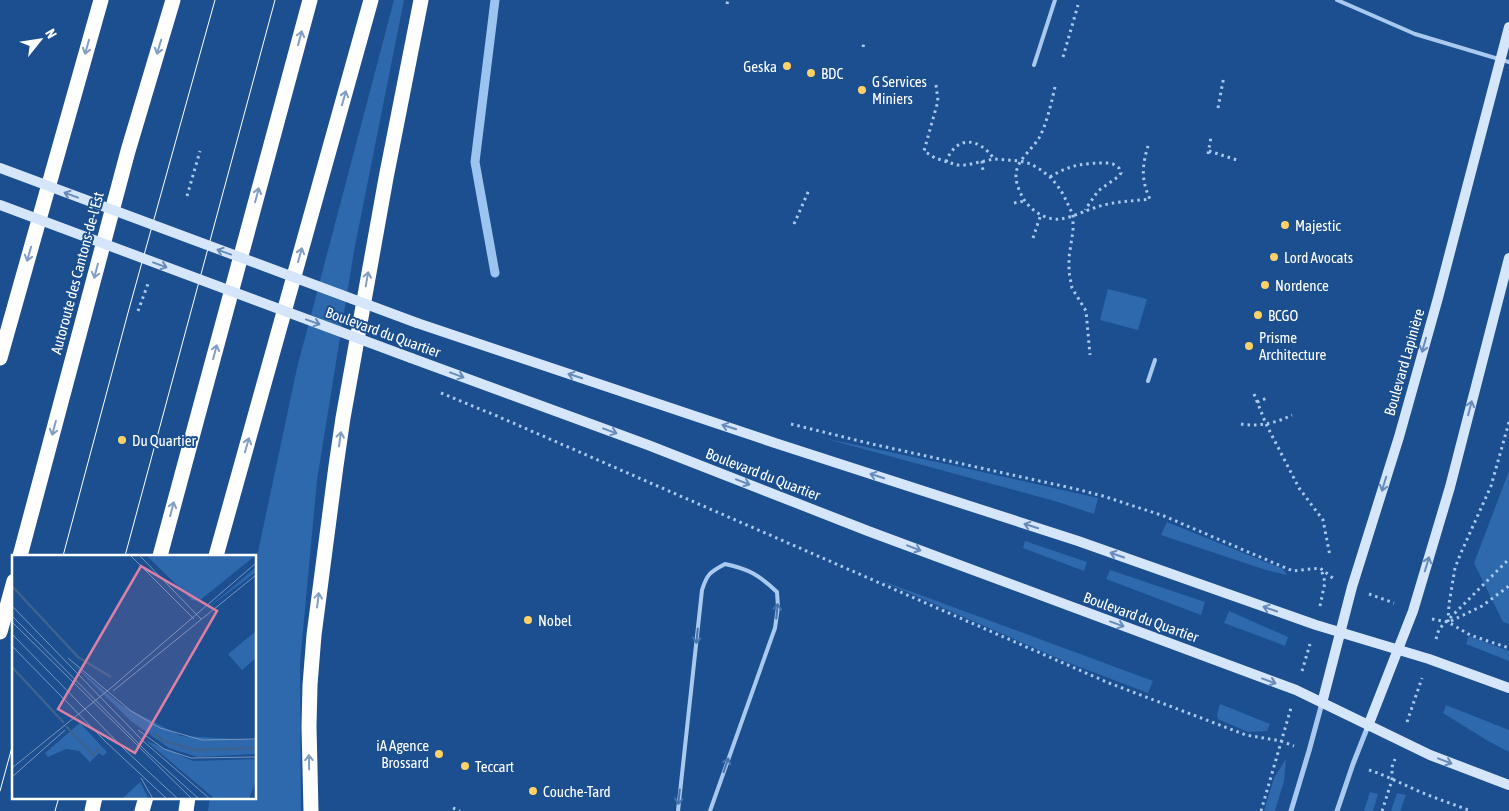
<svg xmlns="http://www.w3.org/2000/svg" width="1509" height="811" font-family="'Asap Condensed',sans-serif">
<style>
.green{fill:#2e69ad}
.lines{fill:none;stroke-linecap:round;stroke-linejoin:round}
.stream{stroke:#9cc4f0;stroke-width:9}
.path{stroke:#a9c9ee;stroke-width:3;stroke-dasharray:2.5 4;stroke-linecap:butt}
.service{stroke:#a9c9ee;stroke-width:4}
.minor{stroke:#a9c9ee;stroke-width:5}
.secondary{stroke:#d6e6fa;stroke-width:10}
.motorway{stroke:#fff;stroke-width:15}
.tram{stroke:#fff;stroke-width:1}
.secondary-bridge{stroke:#d6e6fa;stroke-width:10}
.oneway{stroke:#829ec1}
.oneway2{stroke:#668bba}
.oneway3{stroke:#4674ac}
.poi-dot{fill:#ffd166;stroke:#1b4f8f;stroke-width:2}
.labels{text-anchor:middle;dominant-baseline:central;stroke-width:4;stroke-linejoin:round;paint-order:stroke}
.poi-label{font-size:15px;fill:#fff;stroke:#1b4f8f;text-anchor:start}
.street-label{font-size:15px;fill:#fff;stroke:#1b4f8f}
.inset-river{fill:none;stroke:#3c6290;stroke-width:2.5}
.inset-road{fill:none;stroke:#7695bc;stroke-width:1}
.view{fill:#dd80a5;fill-opacity:0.15;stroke:#dd80a5;stroke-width:2.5}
.inset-edge{fill:none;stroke:#fff;stroke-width:2.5}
</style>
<rect width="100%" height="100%" fill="#1b4f8f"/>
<path class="green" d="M394 0H404L354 251 317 480 300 663 301 811H208L210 797H255V566L297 368Z
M1108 289 1147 299 1138 330 1100 320Z
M823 438 951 465 1098 498 1094 514 1058 502Z
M1509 471V624L1503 622 1474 563Z
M1167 522 1283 569 1287 575 1266 570 1161 535Z
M1025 541 1087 562 1084 571 1023 548Z
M1110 570 1205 602 1201 615 1106 579Z
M877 579 1153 681 1148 693 1064 661Z
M1229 611 1288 637 1285 646 1224 623Z
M1469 636 1509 651V661L1466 644Z
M1220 704 1270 724 1267 731 1248 732 1218 719 1217 715Z
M1446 705 1509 730V752L1488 741 1443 713Z
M1286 759 1284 781 1275 811H1264L1274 778Z
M1370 792 1378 794 1373 811H1364Z
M1397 793 1406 795 1400 811H1391Z"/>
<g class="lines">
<path class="stream" d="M495 273 475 162 495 0"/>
<path class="path" d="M727 4 728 0
M863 47 864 43
M1063 57 1078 5
M936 85 938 101 924 151 935 158 957 165H966L994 159 1020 161 1031 164 1041 170 1050 177 1057 185 1063 194 1073 215V231L1069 257V272L1072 288 1086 311 1090 355
M1055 87C1051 104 1047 123 1039 138 1033 148 1020 158 1017 169 1014 178 1018 189 1023 198 1030 210 1046 221 1061 219 1074 217 1090 208 1104 205 1120 201 1134 201 1150 199 1141 180 1142 166 1148 146
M1218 108 1224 76
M1209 151 1237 160
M1208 154 1211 137
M982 161 983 172
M946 162C956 135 979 137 994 159
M1050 177C1071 164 1085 163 1109 163L1113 164 1119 168 1121 173 1119 176 1098 191 1085 210
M187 196 200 151
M1014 203 1025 201
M794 224 809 190
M1033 238 1041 214
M138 311 149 281
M441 393 497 416 1109 683 1246 735 1281 741 1294 746
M1254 394 1266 424 1299 488 1323 520 1330 556
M1257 402 1267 398
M791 424 872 444 1076 489 1103 496 1164 516 1293 571 1320 568 1334 579
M1241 424C1259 427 1276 423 1292 415
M1369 594 1394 603
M1320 606 1325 582 1321 569
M1432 619 1448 622 1470 635 1509 648
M1451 621 1482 606 1509 586
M1448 622 1449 604 1455 568 1460 555 1491 486 1509 422
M1436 639 1439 629 1509 559
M1302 671 1310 644
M1407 722 1422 678
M1369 770C1385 775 1400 783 1416 790 1434 798 1453 804 1471 811
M453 808 460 811
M1261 811 1291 708
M1382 811 1392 780V767L1395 759"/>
<path class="service" d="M1337 0 1415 34 1509 62
M1034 65 1055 0
M1148 381 1155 360
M678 811 702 590C707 574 710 572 725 564 749 569 759 575 777 592L778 607 775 628 710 811"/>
<path class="minor" d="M1291 811 1309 751 1322 703
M1337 811 1353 764 1368 726"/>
<path class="secondary" d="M417 323 775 443 1078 541 1316 625 1429 659 1509 688
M411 358 648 445 868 531 1296 690 1430 755 1509 785
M1322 703 1352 587 1399 437 1438 298 1509 27
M1368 726 1413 611 1450 487 1509 258"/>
<path class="motorway" d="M0 358 101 0
M20 556 128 151 173 0
M160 556 310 0
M216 556 371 0
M0 632 14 581
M92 811 95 797
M142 811 146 797
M186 811 188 797
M311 811 309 726 310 685 314 635 336 466 343 418 386 178 421 0"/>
<path class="tram" d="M63 556 129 309 215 0
M125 556 275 0
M0 791 14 740
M55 811 59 797"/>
<path class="secondary-bridge" d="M0 168 417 323
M0 205 411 358"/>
</g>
<defs><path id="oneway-shaft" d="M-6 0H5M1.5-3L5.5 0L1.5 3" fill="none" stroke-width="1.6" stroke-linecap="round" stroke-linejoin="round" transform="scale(1.25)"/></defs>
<g class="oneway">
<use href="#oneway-shaft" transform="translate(300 38) rotate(-75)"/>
<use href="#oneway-shaft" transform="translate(87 47) rotate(106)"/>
<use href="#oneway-shaft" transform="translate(159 47) rotate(107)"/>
<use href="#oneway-shaft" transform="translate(344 98) rotate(-74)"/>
<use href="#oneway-shaft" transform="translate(257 195) rotate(-75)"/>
<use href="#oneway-shaft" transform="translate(29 254) rotate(106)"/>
<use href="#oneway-shaft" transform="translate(300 255) rotate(-74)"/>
<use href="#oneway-shaft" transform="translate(96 271) rotate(105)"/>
<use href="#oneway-shaft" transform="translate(367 279) rotate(-80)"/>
<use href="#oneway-shaft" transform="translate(215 352) rotate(-75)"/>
<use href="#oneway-shaft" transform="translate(54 428) rotate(105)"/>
<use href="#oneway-shaft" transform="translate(340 439) rotate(-82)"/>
<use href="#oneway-shaft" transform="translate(247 445) rotate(-74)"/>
<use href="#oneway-shaft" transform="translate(172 509) rotate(-75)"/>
<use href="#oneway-shaft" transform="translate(318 600) rotate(-83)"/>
<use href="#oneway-shaft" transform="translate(309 762) rotate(-91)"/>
</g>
<g class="oneway2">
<use href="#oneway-shaft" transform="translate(71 195) rotate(-160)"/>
<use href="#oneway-shaft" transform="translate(224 252) rotate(-160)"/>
<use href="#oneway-shaft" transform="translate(160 265) rotate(20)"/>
<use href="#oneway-shaft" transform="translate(313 322) rotate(20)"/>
<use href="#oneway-shaft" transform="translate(1424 345) rotate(106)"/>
<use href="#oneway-shaft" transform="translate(457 375) rotate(20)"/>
<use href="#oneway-shaft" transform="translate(575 376) rotate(-162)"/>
<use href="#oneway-shaft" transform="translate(1470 408) rotate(-75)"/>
<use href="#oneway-shaft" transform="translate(729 427) rotate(-162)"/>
<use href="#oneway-shaft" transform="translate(610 431) rotate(20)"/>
<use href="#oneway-shaft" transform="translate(877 476) rotate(-162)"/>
<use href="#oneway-shaft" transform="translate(743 482) rotate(21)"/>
<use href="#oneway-shaft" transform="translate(1384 484) rotate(107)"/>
<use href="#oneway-shaft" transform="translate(1031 526) rotate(-162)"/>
<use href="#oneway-shaft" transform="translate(914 548) rotate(21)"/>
<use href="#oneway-shaft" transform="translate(1117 555) rotate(-161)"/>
<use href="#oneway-shaft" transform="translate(1427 564) rotate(-73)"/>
<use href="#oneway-shaft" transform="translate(1270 609) rotate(-161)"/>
<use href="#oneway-shaft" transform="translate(1117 624) rotate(20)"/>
<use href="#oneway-shaft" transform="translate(1269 681) rotate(20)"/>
<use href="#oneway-shaft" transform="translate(1445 761) rotate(21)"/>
</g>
<g class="oneway3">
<use href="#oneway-shaft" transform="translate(777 611) rotate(-84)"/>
<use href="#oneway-shaft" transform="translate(697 636) rotate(96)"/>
<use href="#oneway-shaft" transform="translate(726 765) rotate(-71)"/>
<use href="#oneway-shaft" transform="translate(679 797) rotate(96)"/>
</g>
<g class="poi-dot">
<circle cx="787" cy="66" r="5"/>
<circle cx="811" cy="73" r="5"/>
<circle cx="862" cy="90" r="5"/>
<circle cx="1285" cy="225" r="5"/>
<circle cx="1274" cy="257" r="5"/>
<circle cx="1265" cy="285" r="5"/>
<circle cx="1258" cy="315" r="5"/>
<circle cx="1249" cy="346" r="5"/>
<circle cx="122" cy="440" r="5"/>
<circle cx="528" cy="620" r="5"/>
<circle cx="439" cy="754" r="5"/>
<circle cx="465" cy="766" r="5"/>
<circle cx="533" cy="791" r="5"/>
</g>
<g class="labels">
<g class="poi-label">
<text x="777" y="66" text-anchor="end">Geska</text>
<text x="821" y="73">BDC</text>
<text x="872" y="81">G Services<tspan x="872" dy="17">Miniers</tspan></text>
<text x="1295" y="225">Majestic</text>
<text x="1284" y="257">Lord Avocats</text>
<text x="1275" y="285">Nordence</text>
<text x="1268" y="315">BCGO</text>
<text x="1259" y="337">Prisme<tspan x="1259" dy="17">Architecture</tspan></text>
<text x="132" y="440">Du Quartier</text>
<text x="538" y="620">Nobel</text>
<text x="429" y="745" text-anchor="end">iA Agence<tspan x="429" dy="17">Brossard</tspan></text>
<text x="475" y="766">Teccart</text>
<text x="543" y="791">Couche-Tard</text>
</g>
<g class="street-label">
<text transform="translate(77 273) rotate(-75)">Autoroute des Cantons-de-l'Est</text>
<text transform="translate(383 332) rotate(20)">Boulevard du Quartier</text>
<text transform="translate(1404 362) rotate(-74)">Boulevard Lapinière</text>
<text transform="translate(763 474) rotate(21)">Boulevard du Quartier</text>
<text transform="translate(1141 617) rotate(20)">Boulevard du Quartier</text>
</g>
</g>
<g transform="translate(12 555)">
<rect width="244" height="244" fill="#1b4f8f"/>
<path d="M134 0H244L187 46 180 45ZM244 12V17L192 56 227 27ZM244 76V103L230 115 216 99ZM56 105 109 150 169 181 244 185V199L186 202 157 193 120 167ZM68 168 95 197 91 201 87 198 78 207 67 196 54 194 36 202 33 198ZM133 185 181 206 244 204V226L237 244H203ZM128 227 137 244H110Z" fill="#2e69ad"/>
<path class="inset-river" d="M0 31 66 102 99 122M0 112 52 168M54 171 81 200 88 193M141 178 153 186 182 195 244 193"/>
<path class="inset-road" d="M118 0 182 64M127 0 189 64M0 51 131 186 198 244M0 61 135 197 187 244M0 67 180 244M0 79 112 194 166 244M0 91 94 187 155 244M56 103 119 156 148 173 190 185 244 184M101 136 244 20M126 175 152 194 179 203 244 202M0 213 100 132 244 8M0 222 53 175M129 223 141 244"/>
<path class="view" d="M129 11 205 56 123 198 46 154Z"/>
<rect width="244" height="244" class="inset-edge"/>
</g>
<g transform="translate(40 40) rotate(60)" stroke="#1b4f8f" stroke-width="4" paint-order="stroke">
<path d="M0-4L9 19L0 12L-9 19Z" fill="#ffffff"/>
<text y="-8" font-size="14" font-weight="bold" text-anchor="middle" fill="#ffffff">N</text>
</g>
</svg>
